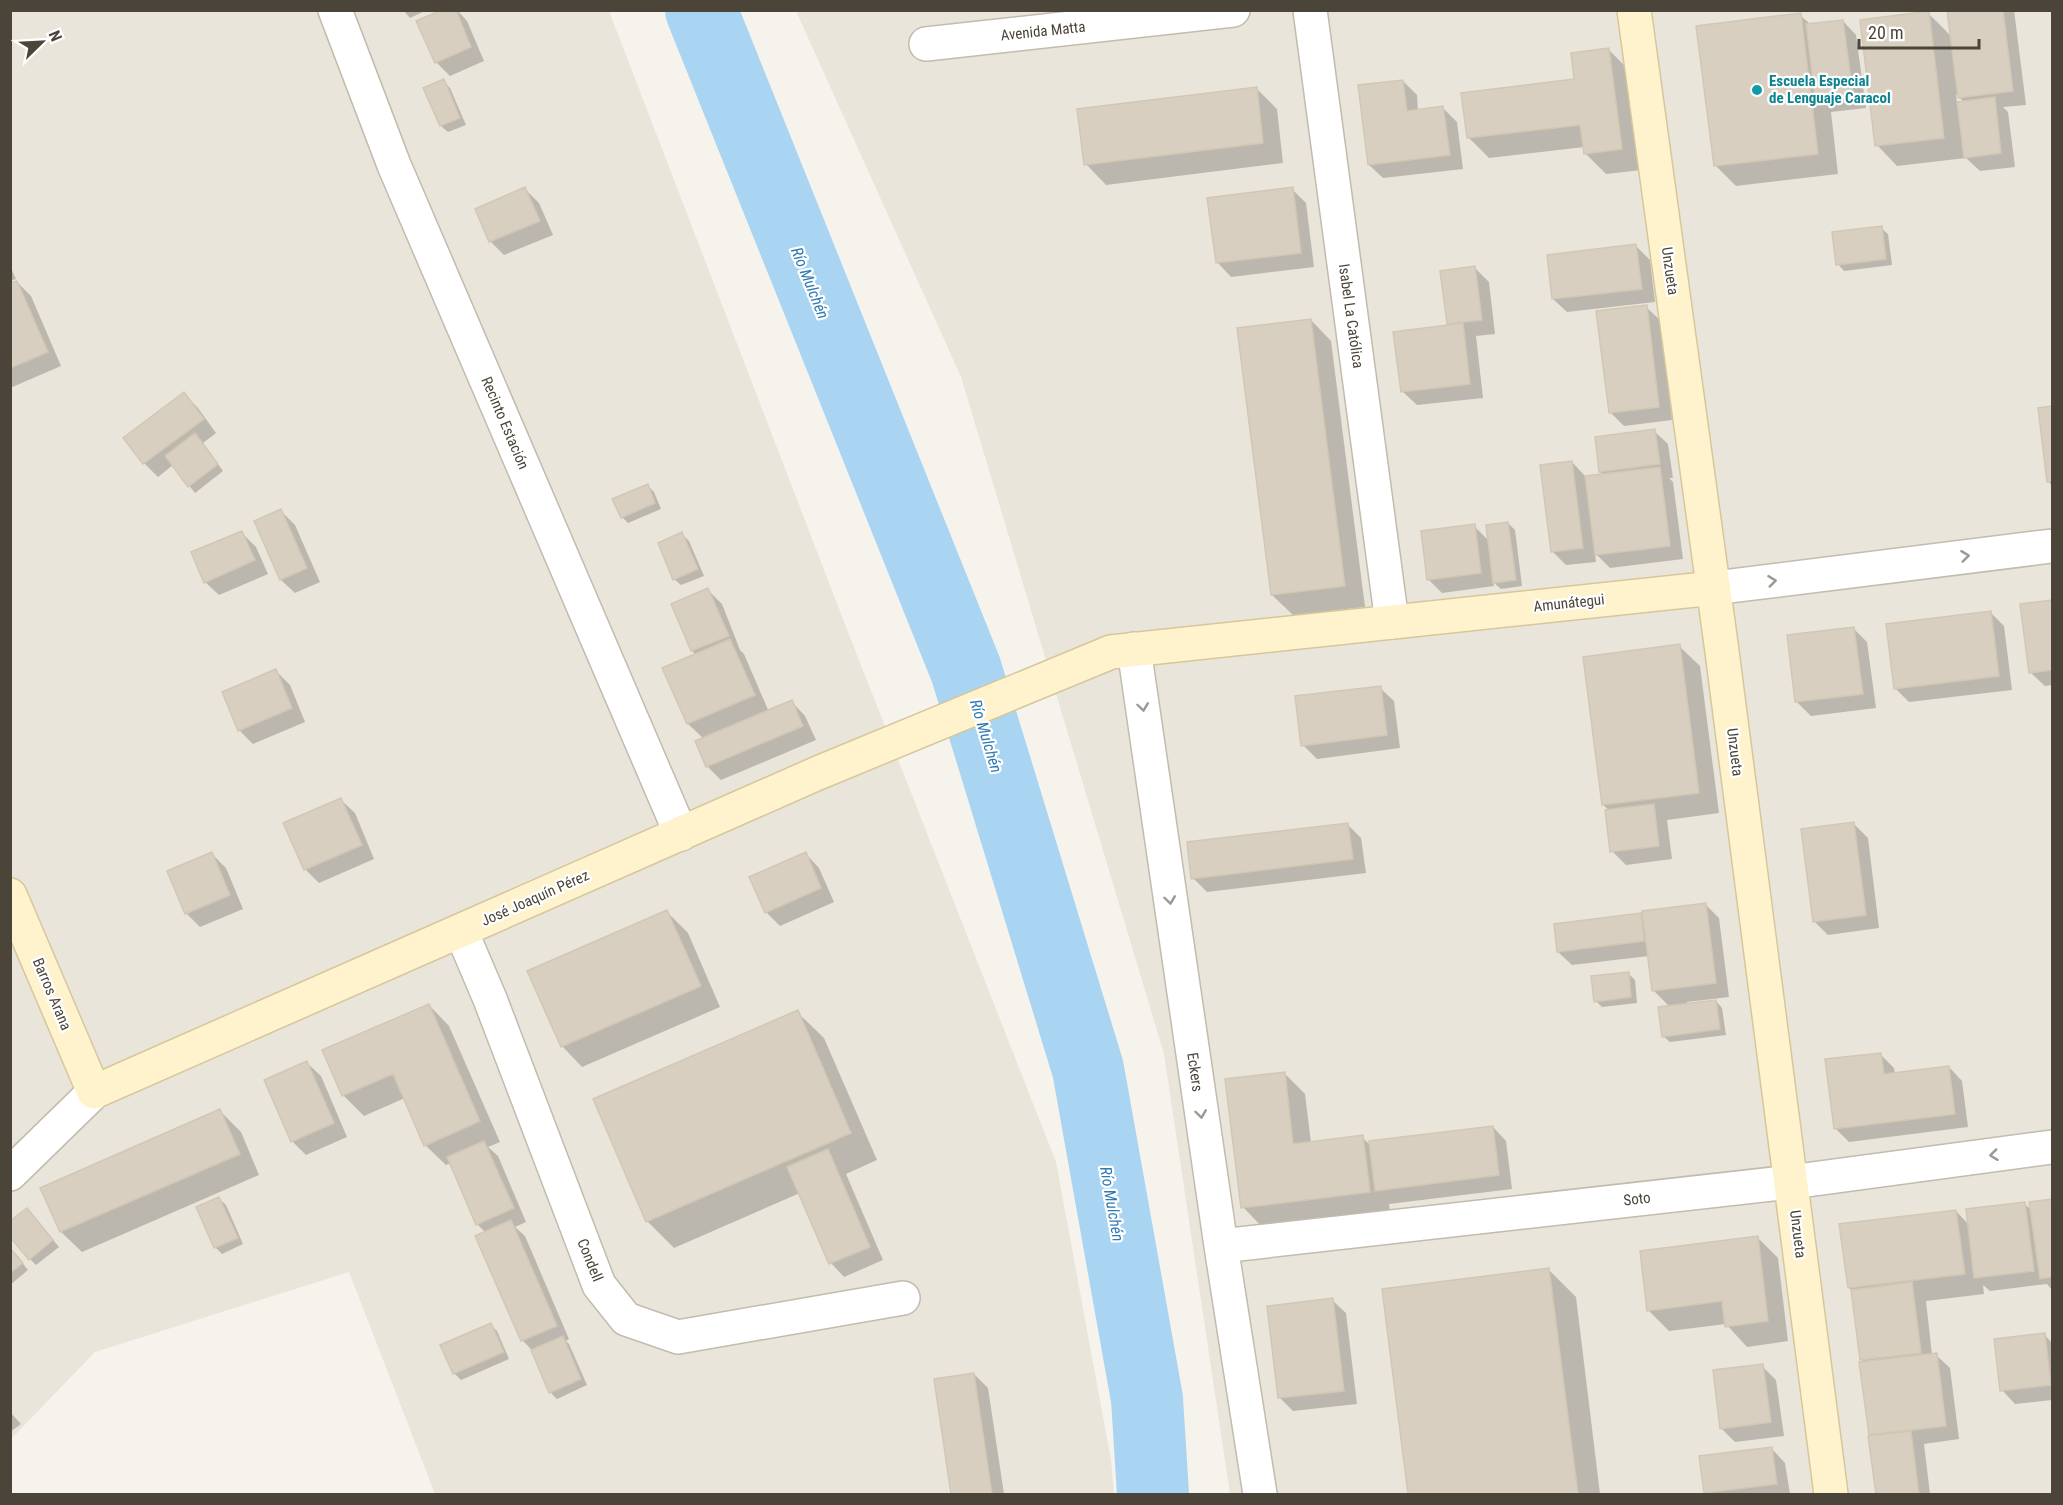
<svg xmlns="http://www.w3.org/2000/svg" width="2063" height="1505" font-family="'Roboto Condensed',sans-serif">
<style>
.residential{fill:#eae5da}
.shadow{fill:#0003;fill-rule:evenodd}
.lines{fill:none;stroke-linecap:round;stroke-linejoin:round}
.river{stroke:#a9d4f2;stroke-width:72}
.building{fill:#d8cfc1;stroke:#d3c7b4;stroke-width:1.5}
.minor-casing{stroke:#c2bbae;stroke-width:36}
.tertiary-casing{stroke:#c2bbae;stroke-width:36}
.secondary-casing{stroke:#d6c79b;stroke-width:36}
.minor{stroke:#fff;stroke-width:33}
.tertiary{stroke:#fff;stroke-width:33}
.secondary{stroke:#fff3cd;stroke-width:33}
.oneway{stroke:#9c9892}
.culture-dot{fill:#0f9aa8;stroke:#fff;stroke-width:2}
.labels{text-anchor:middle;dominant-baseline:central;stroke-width:4.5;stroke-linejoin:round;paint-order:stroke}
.street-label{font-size:15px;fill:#4b4439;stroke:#fff}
.culture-label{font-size:15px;font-weight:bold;fill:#0d838f;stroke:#fff;text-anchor:start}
.water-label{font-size:16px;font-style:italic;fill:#2e7ab2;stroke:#fff}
</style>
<rect width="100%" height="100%" fill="#f6f3ec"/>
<path class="residential" d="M11 11H609L848 632 1056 1162 1111 1460 1114 1494H435L349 1272 95 1352 11 1439Z
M796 11H2052V1494H1230L1164 1054 961 377Z"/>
<path class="shadow" d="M403 10H427L410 18Z
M446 10H457L467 21 484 61 450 76 436 62Z
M1948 10H2014L2026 105 2003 107 2008 112 2015 167 1980 171 1966 158 1897 166 1877 145 1928 13 1951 36ZM1956 94 1964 102 1957 103Z
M1800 15 1811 25 1843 21 1856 35 1866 108 1831 112 1838 174 1736 186 1715 165Z
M1609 50 1629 70 1642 170 1606 174 1585 153 1584 147 1489 158 1469 138 1576 80Z
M443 81 450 88 466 125 448 132 441 126 425 88Z
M1403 81 1417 95 1418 111 1443 108 1457 122 1463 169 1383 178 1369 165Z
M1256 88 1277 109 1283 163 1106 185 1086 164Z
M525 189 539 203 553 235 504 255 491 242 477 210Z
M1292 189 1306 203 1314 267 1231 277 1218 263Z
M1881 228 1888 234 1892 265 1844 271 1838 264Z
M1636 246 1650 260 1655 302 1567 312 1553 299Z
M10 266 16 279 10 281Z
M1475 268 1489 282 1495 334 1476 336 1483 398 1417 405 1403 392 1448 327 1441 273Z
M17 282 31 296 61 366 10 388V285Z
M1646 307 1660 320 1672 420 1624 426 1610 412Z
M1311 320 1331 341 1365 607 1293 615 1272 595Z
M184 394 198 408 216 433 203 443 223 471 195 493 173 465 158 477 144 463 126 438Z
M2052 407V486L2048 481 2039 409Z
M1654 431 1668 444 1673 478H1669L1673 482 1683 559 1610 568 1595 553 1596 562 1566 565 1552 551 1572 462 1585 476 1604 475 1600 472Z
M647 485 654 492 661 509 628 523 622 517Z
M281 511 295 525 320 582 295 593 281 580 256 522Z
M1508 523 1515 530 1522 586 1501 589 1493 582 1494 586 1442 593 1428 579 1474 526 1489 541Z
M242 533 256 547 268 574 219 595 205 582Z
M682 534 689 541 704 576 681 585 674 579Z
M708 590 722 604 740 650 744 654 769 712 792 702 805 716 816 740 721 780 707 766 704 739 688 724 696 655 692 651 673 605Z
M2052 602V685L2045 686 2031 673 2022 605Z
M1990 612 2004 626 2012 690 1909 702 1895 688Z
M1853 628 1867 642 1876 708 1811 716 1797 702Z
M1679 646 1700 666 1719 813 1667 820 1672 859 1626 865 1612 851 1610 811 1603 805Z
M276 671 290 685 305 722 253 744 239 730Z
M1380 688 1394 701 1400 748 1317 759 1303 745Z
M341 800 355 813 374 859 319 883 305 869Z
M1347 824 1361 838 1366 873 1207 892 1193 878Z
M1854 824 1868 838 1879 928 1828 935 1814 921Z
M212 854 226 868 243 909 200 927 186 913Z
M806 854 819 868 834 902 780 926 766 912Z
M1705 904 1719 918 1729 997 1687 1002 1688 1005 1716 1001 1722 1008 1726 1035 1670 1042 1663 1036 1670 1007 1654 991 1649 956 1572 965 1558 952 1640 915 1645 920Z
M667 912 688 933 720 1007 582 1067 562 1046Z
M1628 973 1635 980 1637 1003 1602 1007 1596 1001Z
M429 1005 449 1026 500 1142 488 1147 498 1156 526 1222 515 1227 525 1236 569 1339 566 1341 569 1344 587 1385 557 1399 550 1392 533 1351 522 1340 486 1233 477 1224 451 1163 446 1165 425 1145 405 1098 364 1116 343 1095Z
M797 1012 824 1038 877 1160 846 1174 883 1260 844 1277 831 1263 800 1193 674 1248 647 1221Z
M1880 1054 1894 1068 1895 1074 1949 1067 1962 1081 1968 1127 1849 1142 1835 1128Z
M307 1063 321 1076 347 1137 306 1155 292 1141Z
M1284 1073 1305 1094 1311 1143 1362 1137 1371 1146 1493 1127 1506 1141 1512 1189 1389 1204 1390 1212 1263 1228 1243 1207Z
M220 1111 241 1132 259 1175 82 1252 61 1232 42 1188Z
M219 1199 226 1205 243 1244 222 1254 215 1247Z
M2052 1201V1290L2047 1284 1990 1291 1983 1285 1984 1294 1926 1301 1932 1355H1936L1950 1368 1959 1439 1924 1444 1930 1494H1877L1861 1363H1865L1861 1359 1853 1291 1849 1288 1956 1211 1969 1225 2024 1203 2032 1211 2031 1203Z
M33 1216 59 1247 36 1265 30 1259Z
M1758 1238 1778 1258 1788 1341 1747 1347 1726 1324 1669 1331 1648 1310Z
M10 1248 28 1270 10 1285Z
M1549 1270 1576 1297 1600 1494H1410L1384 1290Z
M1332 1300 1346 1313 1357 1404 1293 1411 1279 1397Z
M490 1324 497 1331 509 1359 461 1380 454 1373Z
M2044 1334 2052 1343V1400L2015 1404 2002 1390Z
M1762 1366 1776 1380 1784 1436 1735 1442 1721 1428Z
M974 1374 988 1388 1004 1494H953L935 1380Z
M10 1412 21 1424 10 1432Z
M1772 1449 1785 1463 1790 1494H1708L1705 1492Z"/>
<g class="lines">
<path class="river" d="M701 10 966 670 1088 1069 1147 1399 1153 1494"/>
</g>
<path class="building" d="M442 10H456L471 47 435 63 416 21Z
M1947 10H2003L2013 91 1958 98Z
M1929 11 1944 138 1875 146 1860 20Z
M1801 13 1818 154 1714 166 1696 26Z
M1843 20 1853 94 1815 99 1806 24Z
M1609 48 1622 149 1584 154 1580 125 1467 138 1461 93 1574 79 1571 53Z
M444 79 460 118 440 126 423 88Z
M1403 80 1407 111 1443 106 1450 155 1368 165 1358 85Z
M1257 87 1263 143 1084 165 1077 109Z
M1995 97 2001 153 1964 158 1957 102Z
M525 187 540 221 489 242 475 209Z
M1293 187 1301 253 1216 263 1207 198Z
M1882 226 1886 259 1836 265 1832 232Z
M1636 244 1642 289 1552 299 1547 255Z
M1475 266 1482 320 1447 324 1440 271Z
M17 281 48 352 10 368V283Z
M1647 305 1659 407 1609 413 1596 311Z
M1311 319 1345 586 1271 595 1237 328Z
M1463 323 1470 384 1401 392 1393 332Z
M184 392 204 419 143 464 123 438Z
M2052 406V481L2047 482 2038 408Z
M1655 429 1660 464 1599 472 1595 437Z
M195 433 218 464 188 487 165 456Z
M1572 461 1583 548 1551 552 1540 465Z
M1660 467 1670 546 1595 555 1585 476Z
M648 484 655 503 621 518 612 499Z
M281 509 307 568 280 580 254 521Z
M1508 522 1516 580 1493 583 1486 525Z
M1475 524 1481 573 1427 580 1421 531Z
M242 531 255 560 204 583 191 552Z
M682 532 698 569 673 580 658 543Z
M708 588 729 636 691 651 671 604Z
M2052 600V670L2029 673 2020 604Z
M1991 611 1999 676 1894 689 1886 624Z
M1854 627 1863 694 1795 702 1787 635Z
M730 639 755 695 687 724 662 668Z
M1680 644 1699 793 1602 805 1583 657Z
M276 669 292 708 238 731 222 692Z
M1381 686 1387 735 1301 746 1295 696Z
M792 700 803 726 706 767 695 741Z
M341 798 362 845 304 870 283 823Z
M1654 804 1659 846 1610 852 1605 810Z
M1854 822 1866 915 1813 922 1801 829Z
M1348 823 1353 859 1191 879 1187 842Z
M212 852 230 895 185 914 167 871Z
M806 852 821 888 765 913 749 877Z
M1706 903 1716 983 1652 991 1642 911Z
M667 910 701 986 561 1047 527 971Z
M1641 913 1644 941 1557 952 1554 924Z
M1629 972 1631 997 1594 1002 1591 976Z
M1716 1000 1720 1029 1662 1037 1658 1007Z
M429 1004 480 1121 424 1146 393 1074 342 1096 322 1050Z
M798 1010 851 1133 646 1222 593 1099Z
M1881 1053 1884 1074 1949 1066 1955 1114 1834 1129 1825 1059Z
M307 1061 334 1123 291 1142 264 1080Z
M1285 1072 1293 1144 1363 1135 1370 1192 1241 1208 1225 1079Z
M220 1109 240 1154 60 1232 40 1188Z
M1493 1126 1499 1175 1375 1191 1369 1141Z
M484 1141 514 1208 476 1225 447 1157Z
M828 1149 870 1247 829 1264 787 1167Z
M219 1197 238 1238 214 1248 196 1207Z
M2052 1199V1277L2040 1279 2029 1202Z
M2025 1202 2034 1271 1974 1278 1966 1209Z
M27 1208 53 1240 29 1260 10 1237V1221Z
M1956 1210 1965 1274 1848 1288 1839 1224Z
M511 1220 557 1326 521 1341 475 1236Z
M1758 1236 1768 1321 1725 1327 1722 1301 1647 1311 1640 1251Z
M10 1248 23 1263 10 1273Z
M1549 1268 1578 1494H1408L1382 1289Z
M1912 1282 1921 1353 1860 1360 1851 1290Z
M1333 1298 1344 1391 1278 1398 1267 1306Z
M491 1323 504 1352 453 1374 440 1345Z
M2045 1333 2051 1385 2000 1391 1994 1339Z
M563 1336 581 1379 549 1393 531 1350Z
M1937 1353 1946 1426 1869 1435 1859 1362Z
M1763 1364 1771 1422 1720 1429 1713 1370Z
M974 1373 992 1494H951L934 1379Z
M1911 1431 1919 1494H1876L1868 1436Z
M1772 1447 1777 1484 1704 1493 1699 1456Z"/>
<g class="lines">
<g class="minor-casing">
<path id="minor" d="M335 10 394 165 681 834
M1310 10 1392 622
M926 44 1233 10
M1714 588 2052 546
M1134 649 1221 1246 1260 1494
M461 931 490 999 599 1285 626 1319 678 1337 903 1298
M1221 1246 1791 1182 2052 1147"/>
</g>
<g class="tertiary-casing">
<path id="tertiary" d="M10 1174 94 1092"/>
</g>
<g class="secondary-casing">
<path id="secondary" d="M1634 10 1721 644 1831 1494
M10 895 94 1092 818 773 1111 652 1714 588"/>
</g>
<use href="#minor" class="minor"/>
<use href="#tertiary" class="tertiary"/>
<use href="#secondary" class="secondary"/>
</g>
<defs><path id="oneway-chevron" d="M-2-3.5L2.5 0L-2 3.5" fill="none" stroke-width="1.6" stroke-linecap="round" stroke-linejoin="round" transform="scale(1.5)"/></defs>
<g class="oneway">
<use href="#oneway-chevron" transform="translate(1965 556) rotate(-7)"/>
<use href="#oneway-chevron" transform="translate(1772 581) rotate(-7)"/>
<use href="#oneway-chevron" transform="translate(1143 707) rotate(82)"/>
<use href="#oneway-chevron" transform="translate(1170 900) rotate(82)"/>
<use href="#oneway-chevron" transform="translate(1201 1114) rotate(82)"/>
<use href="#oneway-chevron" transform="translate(1994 1155) rotate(173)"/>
</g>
<circle class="culture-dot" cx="1757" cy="90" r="6"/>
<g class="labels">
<g class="street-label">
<text transform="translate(1043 31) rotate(-6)">Avenida Matta</text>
<text transform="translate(1670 271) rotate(82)">Unzueta</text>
<text transform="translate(1351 316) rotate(82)">Isabel La Católica</text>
<text transform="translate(505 423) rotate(67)">Recinto Estación</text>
<text transform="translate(1569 603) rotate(-6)">Amunátegui</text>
<text transform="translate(1735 752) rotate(83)">Unzueta</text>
<text transform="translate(535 898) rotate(-24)">José Joaquín Pérez</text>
<text transform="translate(52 994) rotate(67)">Barros Arana</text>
<text transform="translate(1195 1072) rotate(82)">Eckers</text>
<text transform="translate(1637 1199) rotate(-6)">Soto</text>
<text transform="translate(1798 1234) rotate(83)">Unzueta</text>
<text transform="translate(590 1260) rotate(68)">Condell</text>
</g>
<g class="culture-label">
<text x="1769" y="81">Escuela Especial<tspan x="1769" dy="17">de Lenguaje Caracol</tspan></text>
</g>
<g class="water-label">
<text transform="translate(810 283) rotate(68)">Río Mulchén</text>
<text transform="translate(986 736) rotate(73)">Río Mulchén</text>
<text transform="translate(1112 1204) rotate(80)">Río Mulchén</text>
</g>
</g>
<rect width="2063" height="1505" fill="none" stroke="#4b4439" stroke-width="24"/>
<g transform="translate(42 42) rotate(66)" stroke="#ffffff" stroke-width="4.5" paint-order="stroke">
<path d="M0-4.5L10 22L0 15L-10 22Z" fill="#4b4439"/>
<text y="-9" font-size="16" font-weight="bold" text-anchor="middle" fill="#4b4439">N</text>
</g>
<path d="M1859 39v9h120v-9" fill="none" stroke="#4b4439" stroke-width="3"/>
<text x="1868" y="39" font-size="18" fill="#4b4439" stroke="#ffffff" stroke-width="4.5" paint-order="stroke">20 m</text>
</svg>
